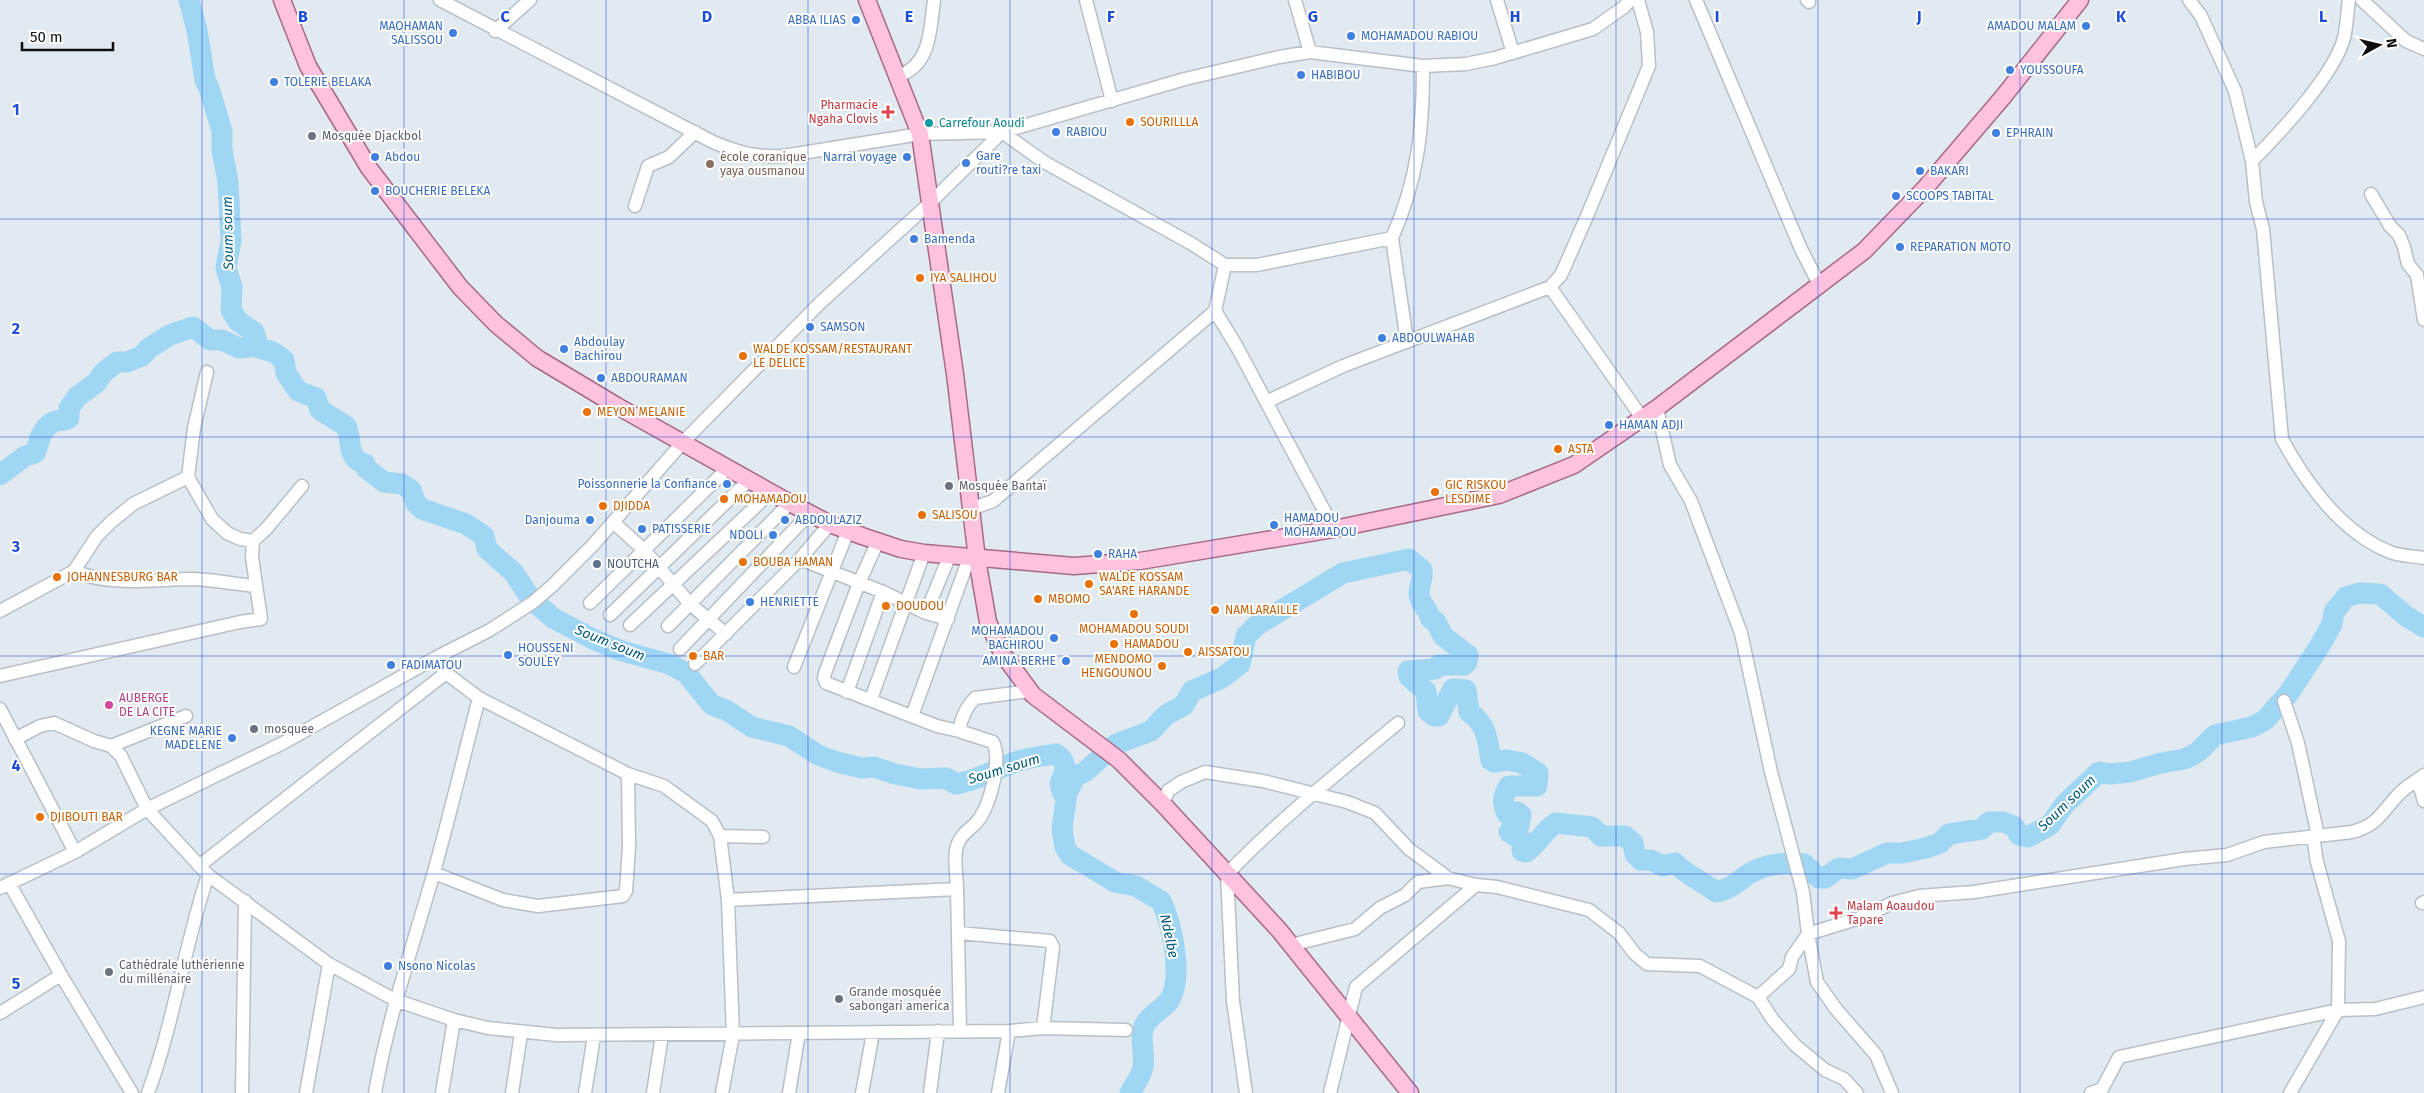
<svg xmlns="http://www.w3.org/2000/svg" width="2424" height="1093" font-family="'Fira Sans',sans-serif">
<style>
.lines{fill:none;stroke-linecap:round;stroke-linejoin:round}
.river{stroke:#9fd6f3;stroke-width:21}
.minor-casing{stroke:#b8bfc6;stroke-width:15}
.major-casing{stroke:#a86987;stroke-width:19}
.minor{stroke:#fff;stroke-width:12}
.major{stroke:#fdc2dd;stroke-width:16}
.grid{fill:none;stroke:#1d4ed8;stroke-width:1;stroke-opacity:0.55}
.shop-dot{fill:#3f7fe0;stroke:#fff;stroke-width:2}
.health-dot{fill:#e0444e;stroke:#fff;stroke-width:2}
.food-dot{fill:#e8710a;stroke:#fff;stroke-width:2}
.culture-dot{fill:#0f9aa8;stroke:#fff;stroke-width:2}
.worship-dot{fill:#6b7280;stroke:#fff;stroke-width:2}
.education-dot{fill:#8d6e63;stroke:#fff;stroke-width:2}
.service-dot{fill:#5c6f8a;stroke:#fff;stroke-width:2}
.hotel-dot{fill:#d1479c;stroke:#fff;stroke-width:2}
.labels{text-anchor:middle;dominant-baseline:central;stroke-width:4;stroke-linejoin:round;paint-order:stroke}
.shop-label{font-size:12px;fill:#366cbe;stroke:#fff;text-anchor:start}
.health-label{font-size:12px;fill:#be3a42;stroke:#fff;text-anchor:end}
.food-label{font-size:12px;fill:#c56008;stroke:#fff;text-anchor:start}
.culture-label{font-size:12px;fill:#0d838f;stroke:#fff;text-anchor:start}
.worship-label{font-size:12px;fill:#5b616d;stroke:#fff;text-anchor:start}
.education-label{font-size:12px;fill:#785e54;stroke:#fff;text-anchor:start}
.service-label{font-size:12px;fill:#4e5e75;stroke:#fff;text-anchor:start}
.hotel-label{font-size:12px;fill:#b23c85;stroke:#fff;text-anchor:start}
.water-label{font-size:14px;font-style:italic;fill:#035a79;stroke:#fff}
.grid-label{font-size:16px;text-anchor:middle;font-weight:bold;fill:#1d4ed8;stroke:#fff;stroke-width:4;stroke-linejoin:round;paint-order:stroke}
</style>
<rect width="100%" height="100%" fill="#e2eaf1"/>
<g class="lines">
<path class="river" d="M189 0 197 30 205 80 209 88 222 131V150L228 182 231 241 226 268 232 287 231 310 238 321 254 332 259 348 273 352 284 360 286 373 298 391 316 398 320 410 346 426C353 440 345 458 365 464L366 468 384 482 402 484 411 490 416 503 422 509 466 524 484 536 487 549 514 573 531 599 553 618 595 640 622 651 669 664 686 673 712 705 726 710 752 727 789 736 818 755 837 762 862 768 874 767 895 774 921 779 946 778 956 784C976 781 992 771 1010 764 1024 758 1041 756 1056 754 1068 761 1066 772 1060 783L1062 792 1067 793 1075 777 1086 771 1116 744 1151 731 1166 715 1184 705 1192 691 1222 678 1240 664 1246 636 1257 625 1343 573 1409 559 1422 570C1424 579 1418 586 1419 595 1420 604 1428 608 1430 618L1436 622 1443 636 1468 655 1467 662 1464 665H1439L1435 669 1408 671 1409 677 1426 691 1428 711 1434 716H1439L1453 689 1466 690 1469 712C1487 724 1487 739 1491 760L1494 762 1507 760 1522 763 1538 773 1537 786H1509C1502 797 1502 803 1507 814L1517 812 1521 815 1519 826 1512 828 1509 832 1523 841 1522 851 1526 852C1538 844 1544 830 1556 823L1592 827 1601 836H1625L1633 843 1635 854 1641 860H1651L1663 866 1675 863C1686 875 1704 882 1716 892 1728 890 1738 882 1747 875 1764 864 1784 862 1804 864L1819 878H1825L1839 868 1852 869 1887 853H1902L1926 848 1940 843 1949 834 1982 829 1989 822H2003L2014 826 2019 835 2028 837 2050 825 2065 804 2099 772 2110 774 2130 772 2161 763 2185 759 2198 752 2215 735 2252 727 2265 720 2289 693 2319 647 2332 624 2334 612 2346 597 2359 593 2380 594 2406 616 2424 627
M0 475 25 456 35 453C40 440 40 430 53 422 58 419 64 422 69 418V408L77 397 97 382 103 373 117 362H127L142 356 149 348 170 335 193 327 210 340H222L239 348 258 346
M1067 793 1062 829 1065 847 1070 855 1115 882 1136 886 1161 901C1172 924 1184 978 1169 1001 1162 1010 1147 1016 1143 1029 1140 1040 1145 1055 1143 1067 1141 1077 1135 1084 1130 1093"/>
<g class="minor-casing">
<path id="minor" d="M440 0 713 142C739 153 755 157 783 156L920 134 1002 132 1185 79 1279 57 1310 52 1423 66 1466 64 1495 58 1593 29 1624 7 1630 0
M1086 0 1112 101
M1295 0 1310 52
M1497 0 1513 53
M1696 0 1801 249 1820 286
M1807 0 1809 2
M2189 0 2201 16 2235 91 2252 161 2256 202 2263 229 2282 439C2306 483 2342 533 2390 552 2400 556 2413 556 2424 558
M2362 0 2406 41 2424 49
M495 31 530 0
M898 76C931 65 930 30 934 0
M2252 161C2280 133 2334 75 2344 38 2347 26 2347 12 2349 0
M2371 194 2390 226 2399 235 2404 247 2408 264 2417 275 2424 320
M635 206 648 166 669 157 695 132
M1392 238 1407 342
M1550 287 1642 418
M1215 311 1237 347 1334 529
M207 372 194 428 188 477 212 519 227 533 240 539 253 541
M1266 402 1343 366 1550 287 1561 275 1587 216 1649 66 1647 32 1638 0
M1657 408 1670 465 1691 501 1741 633 1771 772 1803 892 1808 934 1817 982 1836 1009 1876 1055 1892 1093
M971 509 993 501 1215 311 1225 265
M613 522 645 551 690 604 726 634
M878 541 859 583 825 673 824 678 826 683 937 726 959 731C961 719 966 707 975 698L1030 691
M800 559 883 592 926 613 948 619
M74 571C111 587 154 579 193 579 214 580 235 584 255 586
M590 603 728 468
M0 611 74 571 97 536 111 522 133 504 188 477
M926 613 949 557
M610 615 750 479
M630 625 771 492
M668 626 790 503
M680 649 810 513
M435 658 446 673 479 698 628 774 664 786 712 821 720 836 763 837
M695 664 800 559 830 524
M794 667 848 531
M0 676 240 622 261 619 252 557 253 541 267 528 302 486
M847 692 883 592
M871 699 924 553
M2284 701 2298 743 2318 836
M0 709 75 852
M912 716 969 558
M15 739 40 726 54 723 94 741 111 746 121 756 147 809 208 875 329 964 395 1000 454 1020 488 1028 556 1035 1009 1031 1043 1028 1126 1030
M111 746 186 716
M2418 780 2424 801
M1163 804 1168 791 1181 782 1205 772 1263 781 1347 802 1375 813 1409 849 1448 878 1476 885 1497 887 1589 910 1619 933 1635 954 1647 964 1700 966 1758 997 1789 969 1792 957 1808 934 1866 916 1892 903 1919 896 1974 892 2184 859 2227 855 2264 842 2352 832C2378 825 2381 813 2398 795 2405 787 2416 781 2424 775
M720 836 728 900 733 1035 722 1093
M199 866 446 673
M434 873 503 900 538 906 623 896 626 891 629 847 628 774
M0 888 75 852 147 809 283 743 435 658 490 630 532 603 552 586 593 545 683 442 820 303 931 202 1002 132 1044 162 1192 244 1225 265H1257L1392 238C1418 179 1423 130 1423 66
M957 889C957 876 953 858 957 846 960 835 969 830 976 823 990 807 1002 761 993 742L959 731
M728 900 957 889 960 1031
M2422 903 2424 902
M959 933 1050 941 1053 947 1043 1028
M1291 945 1355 929 1380 908 1405 895 1418 882 1448 878
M61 975 132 1093
M1758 997 1773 1020 1795 1045 1825 1070 1844 1079 1857 1093
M0 1013 61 975 9 883
M148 1093C174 1022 184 947 208 875
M242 1093 245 901
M306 1093 329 964
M375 1093C388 1017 413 946 434 872 450 814 464 756 479 698
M442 1093 454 1020
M512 1093 521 1033
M585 1093 594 1036
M653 1093 662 1035
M789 1093 799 1033
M862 1093 873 1033
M930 1093 938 1031
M998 1093 1009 1031
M1246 1093 1233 1001 1227 874C1280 819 1339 772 1398 723
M1330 1093 1356 987 1476 885
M2091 1093 2102 1089 2119 1057 2338 1010 2375 1009 2424 997
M2290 1093 2338 1010 2339 941 2317 862 2313 836"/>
</g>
<g class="major-casing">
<path id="major" d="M282 0 308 66 369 168 460 287 496 324 537 358 617 406 790 503 830 524 862 536 901 549 924 553 1074 566 1140 561 1334 529 1499 495 1574 465 1657 408 1864 251 1926 187 2003 97 2080 0
M867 0 920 134 955 374 977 559 988 622 1002 653 1033 695 1119 760 1163 804 1279 930 1410 1093"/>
</g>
<use href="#minor" class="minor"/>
<use href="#major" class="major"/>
</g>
<path class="grid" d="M202 0V1093M404 0V1093M606 0V1093M808 0V1093M1010 0V1093M1212 0V1093M1414 0V1093M1616 0V1093M1818 0V1093M2020 0V1093M2222 0V1093M0 219H2424M0 437H2424M0 656H2424M0 874H2424"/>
<g class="shop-dot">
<circle cx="856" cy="20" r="5"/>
<circle cx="2086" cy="26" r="5"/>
<circle cx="453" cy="33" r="5"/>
<circle cx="1351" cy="36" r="5"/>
<circle cx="2010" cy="70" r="5"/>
<circle cx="1301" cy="75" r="5"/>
<circle cx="274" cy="82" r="5"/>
<circle cx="1056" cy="132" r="5"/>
<circle cx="1996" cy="133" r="5"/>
<circle cx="375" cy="157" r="5"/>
<circle cx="907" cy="157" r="5"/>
<circle cx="966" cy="163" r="5"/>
<circle cx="1920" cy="171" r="5"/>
<circle cx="375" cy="191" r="5"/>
<circle cx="1896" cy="196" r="5"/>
<circle cx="914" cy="239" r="5"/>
<circle cx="1900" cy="247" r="5"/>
<circle cx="810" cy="327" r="5"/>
<circle cx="1382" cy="338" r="5"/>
<circle cx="564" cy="349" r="5"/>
<circle cx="601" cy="378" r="5"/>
<circle cx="1609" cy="425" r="5"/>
<circle cx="727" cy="484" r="5"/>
<circle cx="590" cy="520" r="5"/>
<circle cx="785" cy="520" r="5"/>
<circle cx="1274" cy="525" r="5"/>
<circle cx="642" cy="529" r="5"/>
<circle cx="773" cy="535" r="5"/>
<circle cx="1098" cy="554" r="5"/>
<circle cx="750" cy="602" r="5"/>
<circle cx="1054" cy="638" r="5"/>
<circle cx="508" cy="655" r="5"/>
<circle cx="1066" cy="661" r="5"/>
<circle cx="391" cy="665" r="5"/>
<circle cx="232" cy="738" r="5"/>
<circle cx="388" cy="966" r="5"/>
</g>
<g class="health-dot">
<path d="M885.5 104.5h5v5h5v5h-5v5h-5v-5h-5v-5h5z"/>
<path d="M1833.5 905.5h5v5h5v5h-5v5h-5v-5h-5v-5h5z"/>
</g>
<g class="food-dot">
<circle cx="1130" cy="122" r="5"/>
<circle cx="920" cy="278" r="5"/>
<circle cx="743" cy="356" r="5"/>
<circle cx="587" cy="412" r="5"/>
<circle cx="1558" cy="449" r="5"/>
<circle cx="1435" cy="492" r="5"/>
<circle cx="724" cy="499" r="5"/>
<circle cx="603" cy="506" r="5"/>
<circle cx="922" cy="515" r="5"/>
<circle cx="743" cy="562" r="5"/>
<circle cx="57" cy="577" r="5"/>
<circle cx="1089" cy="584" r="5"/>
<circle cx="1038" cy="599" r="5"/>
<circle cx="886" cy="606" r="5"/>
<circle cx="1215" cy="610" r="5"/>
<circle cx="1134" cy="614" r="5"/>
<circle cx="1114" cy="644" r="5"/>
<circle cx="1188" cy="652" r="5"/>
<circle cx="693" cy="656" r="5"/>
<circle cx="1162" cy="666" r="5"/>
<circle cx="40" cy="817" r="5"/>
</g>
<circle class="culture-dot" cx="929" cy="123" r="5"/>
<g class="worship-dot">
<circle cx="312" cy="136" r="5"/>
<circle cx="949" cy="486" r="5"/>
<circle cx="254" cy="729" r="5"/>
<circle cx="109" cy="972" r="5"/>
<circle cx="839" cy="999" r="5"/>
</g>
<circle class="education-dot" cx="710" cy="164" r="5"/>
<circle class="service-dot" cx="597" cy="564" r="5"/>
<circle class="hotel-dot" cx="109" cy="705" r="5"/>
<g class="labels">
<g class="shop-label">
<text x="846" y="20" text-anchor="end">ABBA ILIAS</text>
<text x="443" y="26" text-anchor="end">MAOHAMAN<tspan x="443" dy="14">SALISSOU</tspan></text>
<text x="2076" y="26" text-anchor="end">AMADOU MALAM</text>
<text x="1361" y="36">MOHAMADOU RABIOU</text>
<text x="2020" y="70">YOUSSOUFA</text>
<text x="1311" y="75">HABIBOU</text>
<text x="284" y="82">TOLERIE BELAKA</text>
<text x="1066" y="132">RABIOU</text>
<text x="2006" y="133">EPHRAIN</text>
<text x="976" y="156">Gare<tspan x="976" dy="14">routi?re taxi</tspan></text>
<text x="385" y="157">Abdou</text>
<text x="897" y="157" text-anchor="end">Narral voyage</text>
<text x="1930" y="171">BAKARI</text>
<text x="385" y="191">BOUCHERIE BELEKA</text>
<text x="1906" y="196">SCOOPS TABITAL</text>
<text x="924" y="239">Bamenda</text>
<text x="1910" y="247">REPARATION MOTO</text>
<text x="820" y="327">SAMSON</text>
<text x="1392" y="338">ABDOULWAHAB</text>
<text x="574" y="342">Abdoulay<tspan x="574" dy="14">Bachirou</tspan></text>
<text x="611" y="378">ABDOURAMAN</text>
<text x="1619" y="425">HAMAN ADJI</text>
<text x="717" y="484" text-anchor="end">Poissonnerie la Confiance</text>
<text x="1284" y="518">HAMADOU<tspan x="1284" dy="14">MOHAMADOU</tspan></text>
<text x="580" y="520" text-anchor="end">Danjouma</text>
<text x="795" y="520">ABDOULAZIZ</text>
<text x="652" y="529">PATISSERIE</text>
<text x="763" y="535" text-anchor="end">NDOLI</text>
<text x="1108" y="554">RAHA</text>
<text x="760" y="602">HENRIETTE</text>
<text x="1044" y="631" text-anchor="end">MOHAMADOU<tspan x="1044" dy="14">BACHIROU</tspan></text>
<text x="518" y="648">HOUSSENI<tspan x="518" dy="14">SOULEY</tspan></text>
<text x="1056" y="661" text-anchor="end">AMINA BERHE</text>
<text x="401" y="665">FADIMATOU</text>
<text x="222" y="731" text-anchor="end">KEGNE MARIE<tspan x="222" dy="14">MADELENE</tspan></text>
<text x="398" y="966">Nsono Nicolas</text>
</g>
<g class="health-label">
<text x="878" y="105">Pharmacie<tspan x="878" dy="14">Ngaha Clovis</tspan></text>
<text x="1847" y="906" text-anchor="start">Malam Aoaudou<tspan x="1847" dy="14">Tapare</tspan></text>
</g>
<g class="food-label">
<text x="1140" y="122">SOURILLLA</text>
<text x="930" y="278">IYA SALIHOU</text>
<text x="753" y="349">WALDE KOSSAM/RESTAURANT<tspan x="753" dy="14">LE DELICE</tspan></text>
<text x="597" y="412">MEYON MELANIE</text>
<text x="1568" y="449">ASTA</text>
<text x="1445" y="485">GIC RISKOU<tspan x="1445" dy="14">LESDIME</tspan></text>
<text x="734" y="499">MOHAMADOU</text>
<text x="613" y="506">DJIDDA</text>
<text x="932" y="515">SALISOU</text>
<text x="753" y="562">BOUBA HAMAN</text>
<text x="67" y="577">JOHANNESBURG BAR</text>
<text x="1099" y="577">WALDE KOSSAM<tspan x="1099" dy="14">SA'ARE HARANDE</tspan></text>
<text x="1048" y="599">MBOMO</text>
<text x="896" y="606">DOUDOU</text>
<text x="1225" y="610">NAMLARAILLE</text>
<text x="1134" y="629" text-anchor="middle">MOHAMADOU SOUDI</text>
<text x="1124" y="644">HAMADOU</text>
<text x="1198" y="652">AISSATOU</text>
<text x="703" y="656">BAR</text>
<text x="1152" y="659" text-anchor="end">MENDOMO<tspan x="1152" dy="14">HENGOUNOU</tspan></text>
<text x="50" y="817">DJIBOUTI BAR</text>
</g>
<g class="culture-label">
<text x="939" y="123">Carrefour Aoudi</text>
</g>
<g class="worship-label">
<text x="322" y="136">Mosquée Djackbol</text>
<text x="959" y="486">Mosquée Bantaï</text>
<text x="264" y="729">mosquee</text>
<text x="119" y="965">Cathédrale luthérienne<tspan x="119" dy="14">du millénaire</tspan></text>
<text x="849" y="992">Grande mosquée<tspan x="849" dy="14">sabongari america</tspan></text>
</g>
<g class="education-label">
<text x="720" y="157">école coranique<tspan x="720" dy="14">yaya ousmanou</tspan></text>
</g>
<g class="service-label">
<text x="607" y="564">NOUTCHA</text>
</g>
<g class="hotel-label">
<text x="119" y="698">AUBERGE<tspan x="119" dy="14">DE LA CITE</tspan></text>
</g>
<g class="water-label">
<text transform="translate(228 233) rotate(-91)">Soum soum</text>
<text transform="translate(610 643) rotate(22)">Soum soum</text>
<text transform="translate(1004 769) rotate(-17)">Soum soum</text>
<text transform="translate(2067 803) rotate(-44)">Soum soum</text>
<text transform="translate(1169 936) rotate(78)">Ndelbe</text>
</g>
</g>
<g class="grid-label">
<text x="303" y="22">B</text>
<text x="505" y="22">C</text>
<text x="707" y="22">D</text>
<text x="909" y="22">E</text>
<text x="1111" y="22">F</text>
<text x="1313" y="22">G</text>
<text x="1515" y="22">H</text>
<text x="1717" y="22">I</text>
<text x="1919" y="22">J</text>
<text x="2121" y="22">K</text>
<text x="2323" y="22">L</text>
<text x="16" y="115">1</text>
<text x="16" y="334">2</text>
<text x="16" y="552">3</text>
<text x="16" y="771">4</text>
<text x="16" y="989">5</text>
</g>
<g transform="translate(2379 45) rotate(82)" stroke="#ffffff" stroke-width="4" paint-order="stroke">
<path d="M0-4L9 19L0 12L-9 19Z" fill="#0d0f11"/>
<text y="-8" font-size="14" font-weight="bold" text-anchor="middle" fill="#0d0f11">N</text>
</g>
<path d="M22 42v8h91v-8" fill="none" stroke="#0d0f11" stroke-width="2.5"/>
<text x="30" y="42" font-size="15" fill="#0d0f11" stroke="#ffffff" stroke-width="4" paint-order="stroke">50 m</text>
</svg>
